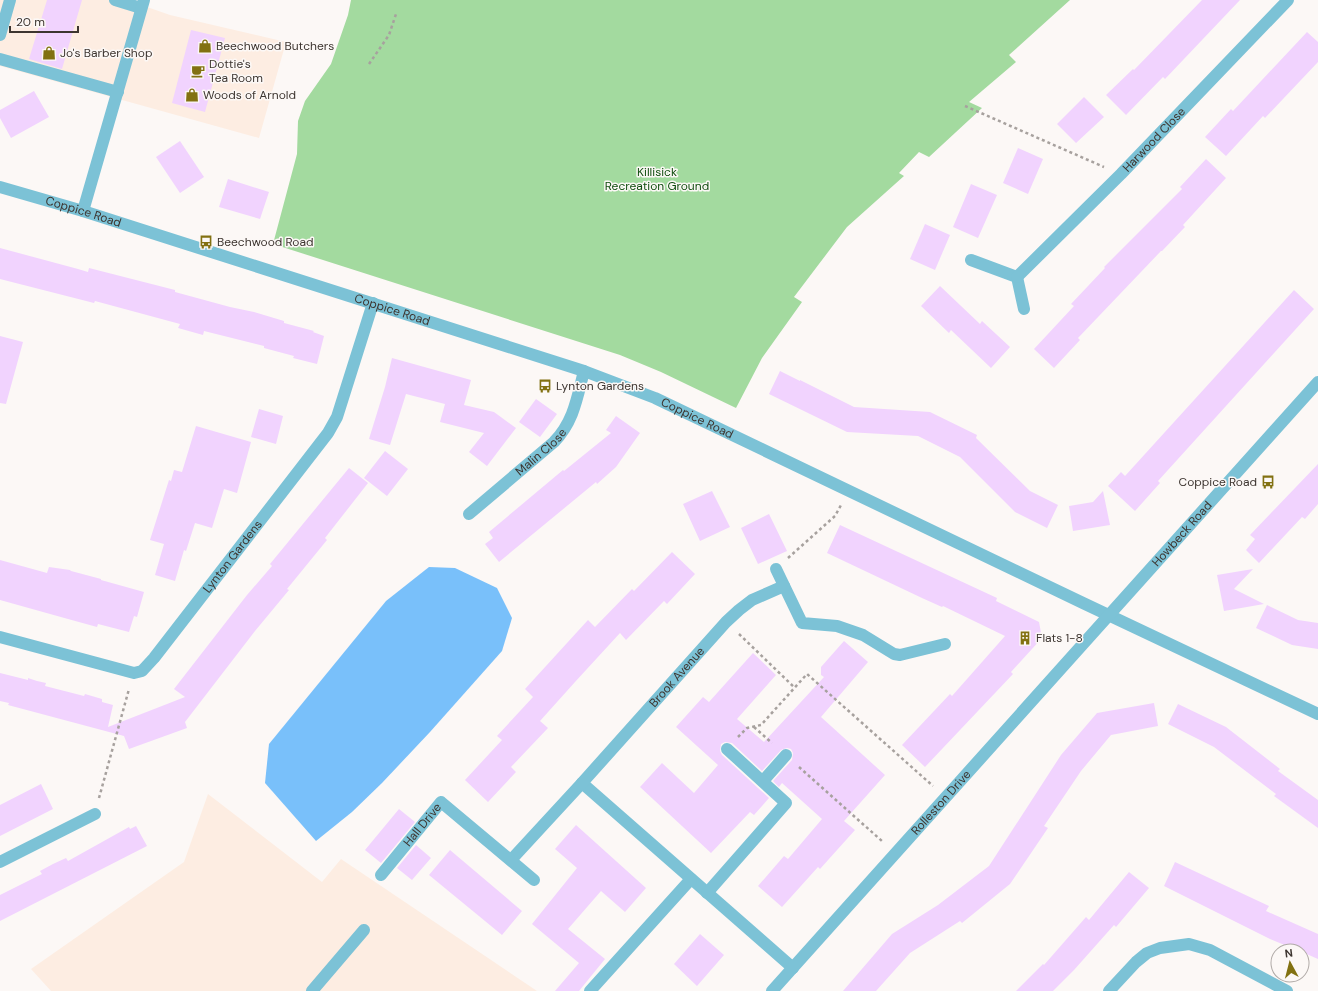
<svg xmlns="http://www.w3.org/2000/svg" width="1318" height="991" font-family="'DM Sans',sans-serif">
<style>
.built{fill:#fdede2}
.green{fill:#a3da9f}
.water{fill:#79c0fa}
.building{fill:#f1d3fe}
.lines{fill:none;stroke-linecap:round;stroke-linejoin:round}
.path{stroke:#a7a19e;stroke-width:2.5;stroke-dasharray:3 3;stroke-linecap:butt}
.minor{stroke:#7cc2d6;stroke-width:12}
.labels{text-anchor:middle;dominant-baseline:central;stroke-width:3;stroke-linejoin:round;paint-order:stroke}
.poi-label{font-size:12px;fill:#3d3530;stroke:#fcf8f6;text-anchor:start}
.street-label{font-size:12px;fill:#3d3530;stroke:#fcf8f6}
.park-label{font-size:12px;fill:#0f4d0e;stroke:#fcf8f6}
</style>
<rect width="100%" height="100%" fill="#fcf8f6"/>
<path class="built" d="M0 0H127L170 15 286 42 259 138 0 66Z
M208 794 322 882 341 859 537 991H51L31 969 184 862Z"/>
<path class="green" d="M351 0H1070L1009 55 1016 62 969 102 982 108 929 157 919 152 899 173 904 176 847 227 794 297 802 302 762 358 736 408 661 372 620 355 273 244 297 154 298 121 305 101 331 64 348 15Z"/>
<path class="water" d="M429 567 455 568 497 588 512 618 502 651 430 732 382 783 352 812 316 841 265 783 269 744 386 601Z"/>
<path class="building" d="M47 0H82L62 69 29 59Z
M1202 0H1240L1165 79 1163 77 1126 115 1106 95 1133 69 1134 70Z
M191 30 225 38 205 112 172 103Z
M1307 32 1318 42V62L1265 118 1263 116 1226 156 1205 137 1231 109 1233 111Z
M34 91 49 117 11 138 0 118V110Z
M1084 97 1104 117 1076 143 1057 124Z
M180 141 204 177 180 193 156 157Z
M1018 148 1043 159 1028 194 1003 183Z
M1206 159 1226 178 1183 225 1185 227 1162 251H1161L1078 338 1080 340 1054 368 1034 349 1074 306 1071 304 1105 268 1104 267 1182 189 1180 187Z
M228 179 269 192 260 219 219 207Z
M971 184 997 195 978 238 953 227Z
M925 224 950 235 935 270 910 259Z
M0 248 78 269 88 272 89 268 175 290V292L230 307 254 312 284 321V323L314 331 313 332 324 336 317 364 293 358 294 356 264 348V346L204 331 203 335 178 328 180 324 95 301 94 303 0 279Z
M940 286 980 324 982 321 1010 347 991 368 951 330 949 333 921 306Z
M1294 290 1314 309 1158 481 1160 483 1135 511 1108 486 1121 472 1125 476Z
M0 336 23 342 6 404 0 403Z
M392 358 471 380 464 405 494 412 516 428 487 466 469 452 484 433 440 422 445 404 406 394 390 445 369 439 385 387Z
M780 371 800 381V380L854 407 930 412 977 435 976 438 1030 491 1058 505 1047 528 1015 512 960 457 918 436 847 432 769 394Z
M536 399 557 414 540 437 519 422Z
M259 409 283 416 276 444 251 437Z
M616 416 640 433 616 467 597 484 596 482 499 562 485 544 493 538 489 532 563 470 564 471 611 433 606 430Z
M196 426 251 442 237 493 224 489 212 528 195 523 186 551 184 550 175 581 155 575 164 544 150 540 169 480 171 481 174 470 182 472Z
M385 451 408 469 387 496 364 478Z
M1318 464V504L1305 519 1302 517 1259 563 1246 550 1255 539 1250 535Z
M349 468 368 483 325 538 327 540 287 589 289 590 255 631 185 722 187 728 129 749 124 736 8 705 9 703 0 701V673L28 680V678L37 681 46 683 45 686 84 696 85 694 102 699V702L113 705 108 727 185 697 174 689 247 595 272 566 270 564Z
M712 491 730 527 700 541 683 504Z
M1103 491 1110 525 1073 531 1069 506 1093 502Z
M769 514 787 551 758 564 741 528Z
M840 525 997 598 996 601 1039 622 1042 638 1011 672 1013 674 925 767 902 745 950 694 952 696 1005 636 943 606 942 607 922 598 827 553Z
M672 552 695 574 667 604 664 601 626 640 620 633 575 682 540 721 548 728 511 767 516 772 488 802 465 780 502 740 497 736 533 697 525 689 588 620 595 627 632 589 634 591Z
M0 560 47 573 49 567 70 570 71 571 101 579V580L144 592 137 617 134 616 129 632 98 624 97 627 68 619 0 600Z
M1253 569 1234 589 1264 604 1224 611 1217 575Z
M1267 605 1298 620 1318 623V649L1292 645 1256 628Z
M844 641 868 662 821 717 885 775 844 821 855 830 820 869 818 867 782 907 758 886 784 856 788 859 822 819 782 783 779 787 773 781 792 760 793 753 791 749 787 748 781 750 762 771 732 743 725 742 721 744 720 751 722 755 769 798 754 815 750 812 711 853 640 787 662 763 694 793 718 765 676 727 703 697 709 702 753 653 776 675 737 719 764 742 824 677 821 675V667Z
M1154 703 1158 726 1111 735 1081 771 1044 826 1048 828 1010 884 962 923 960 921 910 953 876 991H843L892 934 938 905 989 866 1061 755 1097 713Z
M1178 704 1226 727 1280 769 1278 771 1318 800V828L1274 796 1276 794 1214 747 1168 724Z
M41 784 53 809 0 836V805Z
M399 809 415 822 381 863 365 850Z
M576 825 646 888 625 912 601 891 568 929 605 959 579 991H555L579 963 532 924 577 868 555 849Z
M136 826 147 846 0 921V895L42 874 40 871 53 864 66 858 68 861 129 827 130 829Z
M416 845 431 858 412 880 397 868Z
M450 850 522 911 502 935 429 875Z
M1175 862 1269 906 1266 911 1318 934V959L1302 952V951H1299L1270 939 1164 886Z
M1129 872 1149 888 1116 927 1114 925 1074 970 1053 991H1016L1043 964 1044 965 1086 917 1089 920Z
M700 934 724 955 697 986 674 964Z"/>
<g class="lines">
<path class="path" d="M369 64 389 35 396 14
M965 106 1104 167
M788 558 835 516 841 505
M739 634 795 688
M754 727 772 743
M738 737 747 728 761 725 807 674 933 786
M799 767 883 842
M99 798 129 689"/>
<g class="minor">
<path d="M115 0 141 8"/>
<path d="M0 35 10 0"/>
<path d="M0 59 118 92"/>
<path id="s1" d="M0 187 83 211 584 371 655 398 1083 603 1318 714"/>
<path d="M83 211 144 0"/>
<path d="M971 260 1017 277 1024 309"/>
<path id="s2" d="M1017 277 1121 174 1288 0"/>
<path id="s3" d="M469 514 554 442C574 421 577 398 584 371"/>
<path d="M776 569 802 623 837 626 863 635 894 654 900 655 945 644"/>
<path id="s4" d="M0 637 134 673 142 671 154 658 328 433 337 417 373 303"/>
<path d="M763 781 786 755"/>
<path d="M582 783 793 968"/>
<path id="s5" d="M511 860 582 783 726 622 739 610 752 600 784 586"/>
<path d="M0 862 95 814"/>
<path id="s6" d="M381 875 441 802 534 880"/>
<path d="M707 893 786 803 727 749"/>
<path d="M312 991 364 930"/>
<path d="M590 991 691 879"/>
<path id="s7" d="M772 991 1318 382"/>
<path d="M1109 991 1136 962 1147 953 1160 948 1189 944 1210 950 1287 991"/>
</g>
</g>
<defs>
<g id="shop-bare" transform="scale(1.08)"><path d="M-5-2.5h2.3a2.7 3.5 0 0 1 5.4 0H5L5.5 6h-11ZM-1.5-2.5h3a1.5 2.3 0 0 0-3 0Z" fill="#827112" stroke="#fcf8f6" stroke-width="2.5" paint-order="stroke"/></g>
<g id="cafe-bare" transform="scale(1.08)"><path d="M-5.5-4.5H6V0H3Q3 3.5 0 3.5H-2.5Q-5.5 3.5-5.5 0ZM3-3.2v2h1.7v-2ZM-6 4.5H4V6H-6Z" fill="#827112" stroke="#fcf8f6" stroke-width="2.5" paint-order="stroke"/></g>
<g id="bus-bare" transform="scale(1.08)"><path d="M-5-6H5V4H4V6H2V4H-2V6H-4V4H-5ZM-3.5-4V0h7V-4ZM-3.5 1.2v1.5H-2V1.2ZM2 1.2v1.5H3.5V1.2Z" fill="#827112" stroke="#fcf8f6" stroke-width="2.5" paint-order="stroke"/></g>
<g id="building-bare" transform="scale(1.08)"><path d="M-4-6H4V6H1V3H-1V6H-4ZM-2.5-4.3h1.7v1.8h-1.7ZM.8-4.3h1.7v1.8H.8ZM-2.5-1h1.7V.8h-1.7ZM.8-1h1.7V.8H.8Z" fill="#827112" stroke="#fcf8f6" stroke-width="2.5" paint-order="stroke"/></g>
</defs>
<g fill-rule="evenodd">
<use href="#shop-bare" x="205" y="46"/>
<use href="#shop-bare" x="49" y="53"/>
<use href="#cafe-bare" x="198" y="71"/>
<use href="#shop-bare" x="192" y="95"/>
<use href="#bus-bare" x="206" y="242"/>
<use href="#bus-bare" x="545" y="386"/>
<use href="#bus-bare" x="1268" y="482"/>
<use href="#building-bare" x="1025" y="638"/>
</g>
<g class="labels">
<g class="poi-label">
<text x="216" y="46">Beechwood Butchers</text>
<text x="60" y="53">Jo's Barber Shop</text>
<text x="209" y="64">Dottie's<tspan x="209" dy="14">Tea Room</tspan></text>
<text x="203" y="95">Woods of Arnold</text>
<text x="217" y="242">Beechwood Road</text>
<text x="556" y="386">Lynton Gardens</text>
<text x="1257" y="482" text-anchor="end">Coppice Road</text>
<text x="1036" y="638">Flats 1-8</text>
</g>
<g class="street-label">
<text stroke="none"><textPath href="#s2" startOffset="194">Harwood Close</textPath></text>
<text stroke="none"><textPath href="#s1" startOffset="87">Coppice Road</textPath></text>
<text stroke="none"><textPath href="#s1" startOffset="411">Coppice Road</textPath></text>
<text stroke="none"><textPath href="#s1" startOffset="735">Coppice Road</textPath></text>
<text stroke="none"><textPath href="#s3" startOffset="95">Malin Close</textPath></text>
<text stroke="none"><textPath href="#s7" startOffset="614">Howbeck Road</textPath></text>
<text stroke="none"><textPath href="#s4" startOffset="293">Lynton Gardens</textPath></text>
<text stroke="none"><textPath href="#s5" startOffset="247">Brook Avenue</textPath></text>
<text stroke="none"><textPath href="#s7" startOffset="253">Rolleston Drive</textPath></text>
<text stroke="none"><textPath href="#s6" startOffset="65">Hall Drive</textPath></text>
</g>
<g class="park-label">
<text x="657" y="172">Killisick<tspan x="657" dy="14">Recreation Ground</tspan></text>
</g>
</g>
<g transform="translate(1290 963) rotate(353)"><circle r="19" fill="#fcf8f6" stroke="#b0aaa7"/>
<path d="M0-3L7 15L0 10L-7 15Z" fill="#827112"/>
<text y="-6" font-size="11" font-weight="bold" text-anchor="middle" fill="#3d3530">N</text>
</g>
<path d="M10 26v6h68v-6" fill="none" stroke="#3d3530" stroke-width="2"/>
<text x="16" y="26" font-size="12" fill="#3d3530" stroke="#fcf8f6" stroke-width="3" paint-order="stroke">20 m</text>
</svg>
